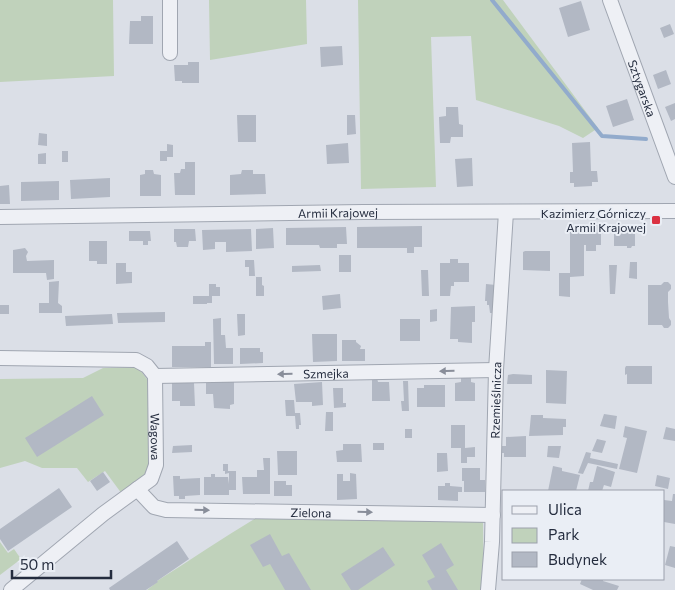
<svg xmlns="http://www.w3.org/2000/svg" width="675" height="590" font-family="Commissioner,sans-serif">
<style>
.green{fill:#c0d2bb}
.lines{fill:none;stroke-linecap:round;stroke-linejoin:round}
.stream{stroke:#92abcc;stroke-width:4}
.building{fill:#b2b8c4}
.minor-casing{stroke:#a0a6b1;stroke-width:16}
.minor{stroke:#eef0f5;stroke-width:14}
.oneway{fill:#898e9a}
.poi-dot{fill:#db3142;stroke:#eaeef5;stroke-width:2}
.labels{text-anchor:middle;dominant-baseline:central;stroke-width:4;stroke-linejoin:round;paint-order:stroke}
.street-label{font-size:12px;fill:#242c3e;stroke:#eaeef5}
.poi-label{font-size:12px;fill:#242c3e;stroke:#eaeef5;text-anchor:end}
</style>
<rect width="100%" height="100%" fill="#dbdfe7"/>
<path class="green" d="M0 0H113L114 76 0 82Z
M209 0H306L307 44 210 60Z
M358 0H503L598 128 583 138 559 126 476 100 471 36 431 37 436 187 361 189Z
M138 367 152 386 150 474 122 494 105 471 88 482 77 468H42L25 461 0 468V379L83 378 103 368Z
M261 515 483 520 484 590H147L157 582V581C192 559 225 536 261 515Z
M0 542 8 553 14 549 21 559 0 575Z"/>
<g class="lines">
<path class="stream" d="M492 0 602 136 646 139"/>
</g>
<path class="building" d="M581 1 590 30 568 37 559 8Z
M141 16H153V44H129L130 21H141Z
M670 24 674 34 664 38 660 28Z
M342 46 343 65 321 67 320 47Z
M188 62H199V83H182V81H175L174 65H188Z
M666 70 671 84 658 89 653 75Z
M627 99 634 120 613 127 606 106Z
M675 103V119L671 121 665 107Z
M446 107H458L459 124 463 125V137H451L450 143H440L439 117 446 116Z
M237 115H256V142H238Z
M347 115H355L356 134 347 135Z
M39 133 47 134V146L38 145Z
M590 142 591 171H597L598 182H592V186L574 187V183H570V172H573L572 143Z
M348 143 349 163 327 164 326 145Z
M167 144 173 145V157H167V161H160V151H167Z
M62 151H68V162H62Z
M46 153V164H38V154Z
M472 158 473 186 457 187 455 159Z
M185 162H195V195H175L174 173H180L181 169H185Z
M145 170H153L154 174 161 175V196H140V175L145 174Z
M242 170H253V174H265L266 194 230 195V175L241 174Z
M110 178V197L71 199 70 180Z
M59 181V200L21 201V182Z
M9 185 10 204H0V186Z
M570 225H601V245H596V251H586V245H584V276L570 277V297L559 296V273H570Z
M614 225H639V230H635V246H632L631 248H627V246H614Z
M422 226V247H414V253H407V248H357V227Z
M346 227 347 244H337V248H320L319 245H286V228Z
M273 228 274 248 256 249V229Z
M174 229H195L196 241H189L188 247H177L176 242H174Z
M251 229 252 251 226 252V242H215V249L203 250 202 230Z
M129 231H150L151 241H148V245H143V241H129Z
M89 241H107V264H97V261H89Z
M25 248 28 252 26 256 27 261 54 260V279L47 280 46 273H13V250Z
M525 251H550V271L523 270V252Z
M339 255H351V272H339Z
M450 259H458V263H469V282H454V286H451L450 296H440V263H450Z
M245 260H254L255 276H249V267H245Z
M630 262H637V279L629 278Z
M116 263H126V272H132V283L116 284Z
M320 265 321 271 292 272V266Z
M609 265H617L615 294H610Z
M421 270H428L429 296H422Z
M256 277H262V285L264 286V296H256Z
M59 281 58 303 62 306V313H39V303H49V282Z
M664 282H668L671 285V289L668 292V302L669 318 671 321V325L668 328H664L662 325H648V285H661Z
M209 284H216V287H220V296H212V303H207V304H193V296H209Z
M486 284 496 285 495 313H490L489 305H487V301H485Z
M340 294 341 308 323 310 322 296Z
M0 305H9V314H0Z
M475 306V322H472V343L458 342V339H450L451 307Z
M437 309V321L430 322V310Z
M165 312V322L118 323 117 313Z
M112 314 113 324 66 326 65 316Z
M237 314H245V335L238 336Z
M221 318V335H225L226 348H233V364H214L213 319Z
M400 319H420V341H400Z
M312 334H337V361L313 362Z
M342 340H356V342L361 346 360 349H365V361H342Z
M205 342H211V367H172V346H205Z
M240 348H260V352H263V363L240 364Z
M626 366H652V384H627V374L625 375V368Z
M546 370 567 371 566 404 546 403Z
M513 374 532 375V384H507L508 375Z
M372 378H377L378 382H389L390 401H372Z
M461 378H471V382L475 383V401H455V383L461 382Z
M206 381 234 382V404L230 405V409L214 408 213 394H206Z
M403 381H408L409 411H402L401 401H404Z
M322 382 323 405 312 406V402H296L294 384Z
M172 383H194L195 406H180V401H172Z
M424 385H445V407H417V388H424Z
M333 388H343V403H346V407L334 408Z
M92 396 104 415 37 457 25 438Z
M285 400H294L295 413H300L301 425H299V429H296L295 416H286Z
M326 412H333V431H325Z
M604 414 617 416 615 429 600 426Z
M531 415H543V418L566 419V427H563V435L529 436Z
M451 425H465V448L475 447V457H467V463H461V448H451Z
M625 426 647 431 637 473 619 469 627 438 623 437Z
M666 427 675 429V441L663 439Z
M405 429H412V438H405Z
M526 436V457H504V453H500V446H506V437Z
M597 439 606 441 602 453 592 451Z
M373 443H384V450H373Z
M343 444H361L362 462H337L336 451 343 450Z
M192 445V452L172 453 173 446Z
M548 446H561L559 458 547 457Z
M277 451H297V475H278Z
M586 452 591 453 590 458 618 464 617 469 588 463 583 474 578 473Z
M437 453H447L448 471 437 472Z
M263 458H270V494H243L242 477H257V470H264Z
M223 464H228V471H236V490H229V495H204V477H211V474H215V477H228L229 484V473L225 474V471H223Z
M553 466 562 468V471L580 475 576 491H548Z
M597 466 615 472 611 487 604 485 602 491H588L590 482H593Z
M462 468H480V480H485V492H464V481H462Z
M103 472 110 482 97 491 90 481Z
M350 473 356 474 357 499 337 500V474H343V481H350Z
M657 475 670 478 668 489 655 486Z
M173 476H180V479L200 478V495L185 496V499H179V496H174Z
M274 481H286V485H292V496H274Z
M445 483H450V486L462 487V492H458V501L438 500V486H445Z
M59 488 72 507 8 551 0 539V529Z
M673 494H675V524L664 522V500L672 501Z
M270 534 282 556 289 553 311 590H285L270 564 263 567 250 545Z
M177 541 189 559 157 581 158 582 146 590H110L109 588Z
M441 543 454 565 446 570 458 590H432L427 581 435 577 422 555Z
M670 546 675 547V568L665 565Z
M383 547 395 565 358 590H351L341 574Z
M582 579H603V581L619 586 617 590H593L580 584Z"/>
<g class="lines">
<g class="minor-casing">
<g id="minor">
<path d="M170 0V53"/>
<path id="s1" d="M610 0 675 177"/>
<path id="s2" d="M0 217 363 212 675 211"/>
<path id="s3" d="M0 358 136 360 147 366 155 376 156 465 151 479 103 514 11 590"/>
<path id="s4" d="M155 376 496 370"/>
<path id="s5" d="M137 489 154 507 166 510 493 515"/>
<path id="s6" d="M488 590 492 542 496 370 506 212"/>
</g>
</g>
<use href="#minor" class="minor"/>
</g>
<defs><path id="oneway-solid" d="M-6-.8H1V-3.2L6.5 0L1 3.2V.8H-6Z" transform="scale(1.25)"/></defs>
<g class="oneway">
<use href="#oneway-solid" transform="translate(447 371) rotate(179)"/>
<use href="#oneway-solid" transform="translate(285 374) rotate(179)"/>
<use href="#oneway-solid" transform="translate(202 510) rotate(1)"/>
<use href="#oneway-solid" transform="translate(365 512) rotate(1)"/>
</g>
<rect class="poi-dot" x="651" y="215" width="10" height="10" rx="2.5"/>
<g class="labels">
<g class="street-label">
<text stroke="none"><textPath href="#s1" startOffset="94">Sztygarska</textPath></text>
<text stroke="none"><textPath href="#s2" startOffset="338">Armii Krajowej</textPath></text>
<text stroke="none"><textPath href="#s4" startOffset="171">Szmejka</textPath></text>
<text stroke="none"><textPath href="#s6" startOffset="190">Rzemieślnicza</textPath></text>
<text stroke="none"><textPath href="#s3" startOffset="222">Wagowa</textPath></text>
<text stroke="none"><textPath href="#s5" startOffset="182">Zielona</textPath></text>
</g>
<g class="poi-label">
<text x="646" y="213">Kazimierz Górniczy<tspan x="646" dy="14">Armii Krajowej</tspan></text>
</g>
</g>
<rect x="502" y="490" width="162" height="90" fill="#eaeef5" stroke="#9ba0ac"/>
<rect x="512" y="506" width="25" height="8" fill="#eef0f5" stroke="#9ba0ac"/>
<text x="548" y="515" font-size="15" fill="#242c3e">Ulica</text>
<rect x="512" y="528" width="25" height="15" fill="#c0d2bb" stroke="#9ba0ac"/>
<text x="548" y="540" font-size="15" fill="#242c3e">Park</text>
<rect x="512" y="552" width="25" height="15" fill="#b2b8c4" stroke="#9ba0ac"/>
<text x="548" y="565" font-size="15" fill="#242c3e">Budynek</text>
<path d="M12 570v8h99v-8" fill="none" stroke="#242c3e" stroke-width="2.5"/>
<text x="20" y="570" font-size="15" fill="#242c3e" stroke="#eaeef5" stroke-width="4" paint-order="stroke">50 m</text>
</svg>
